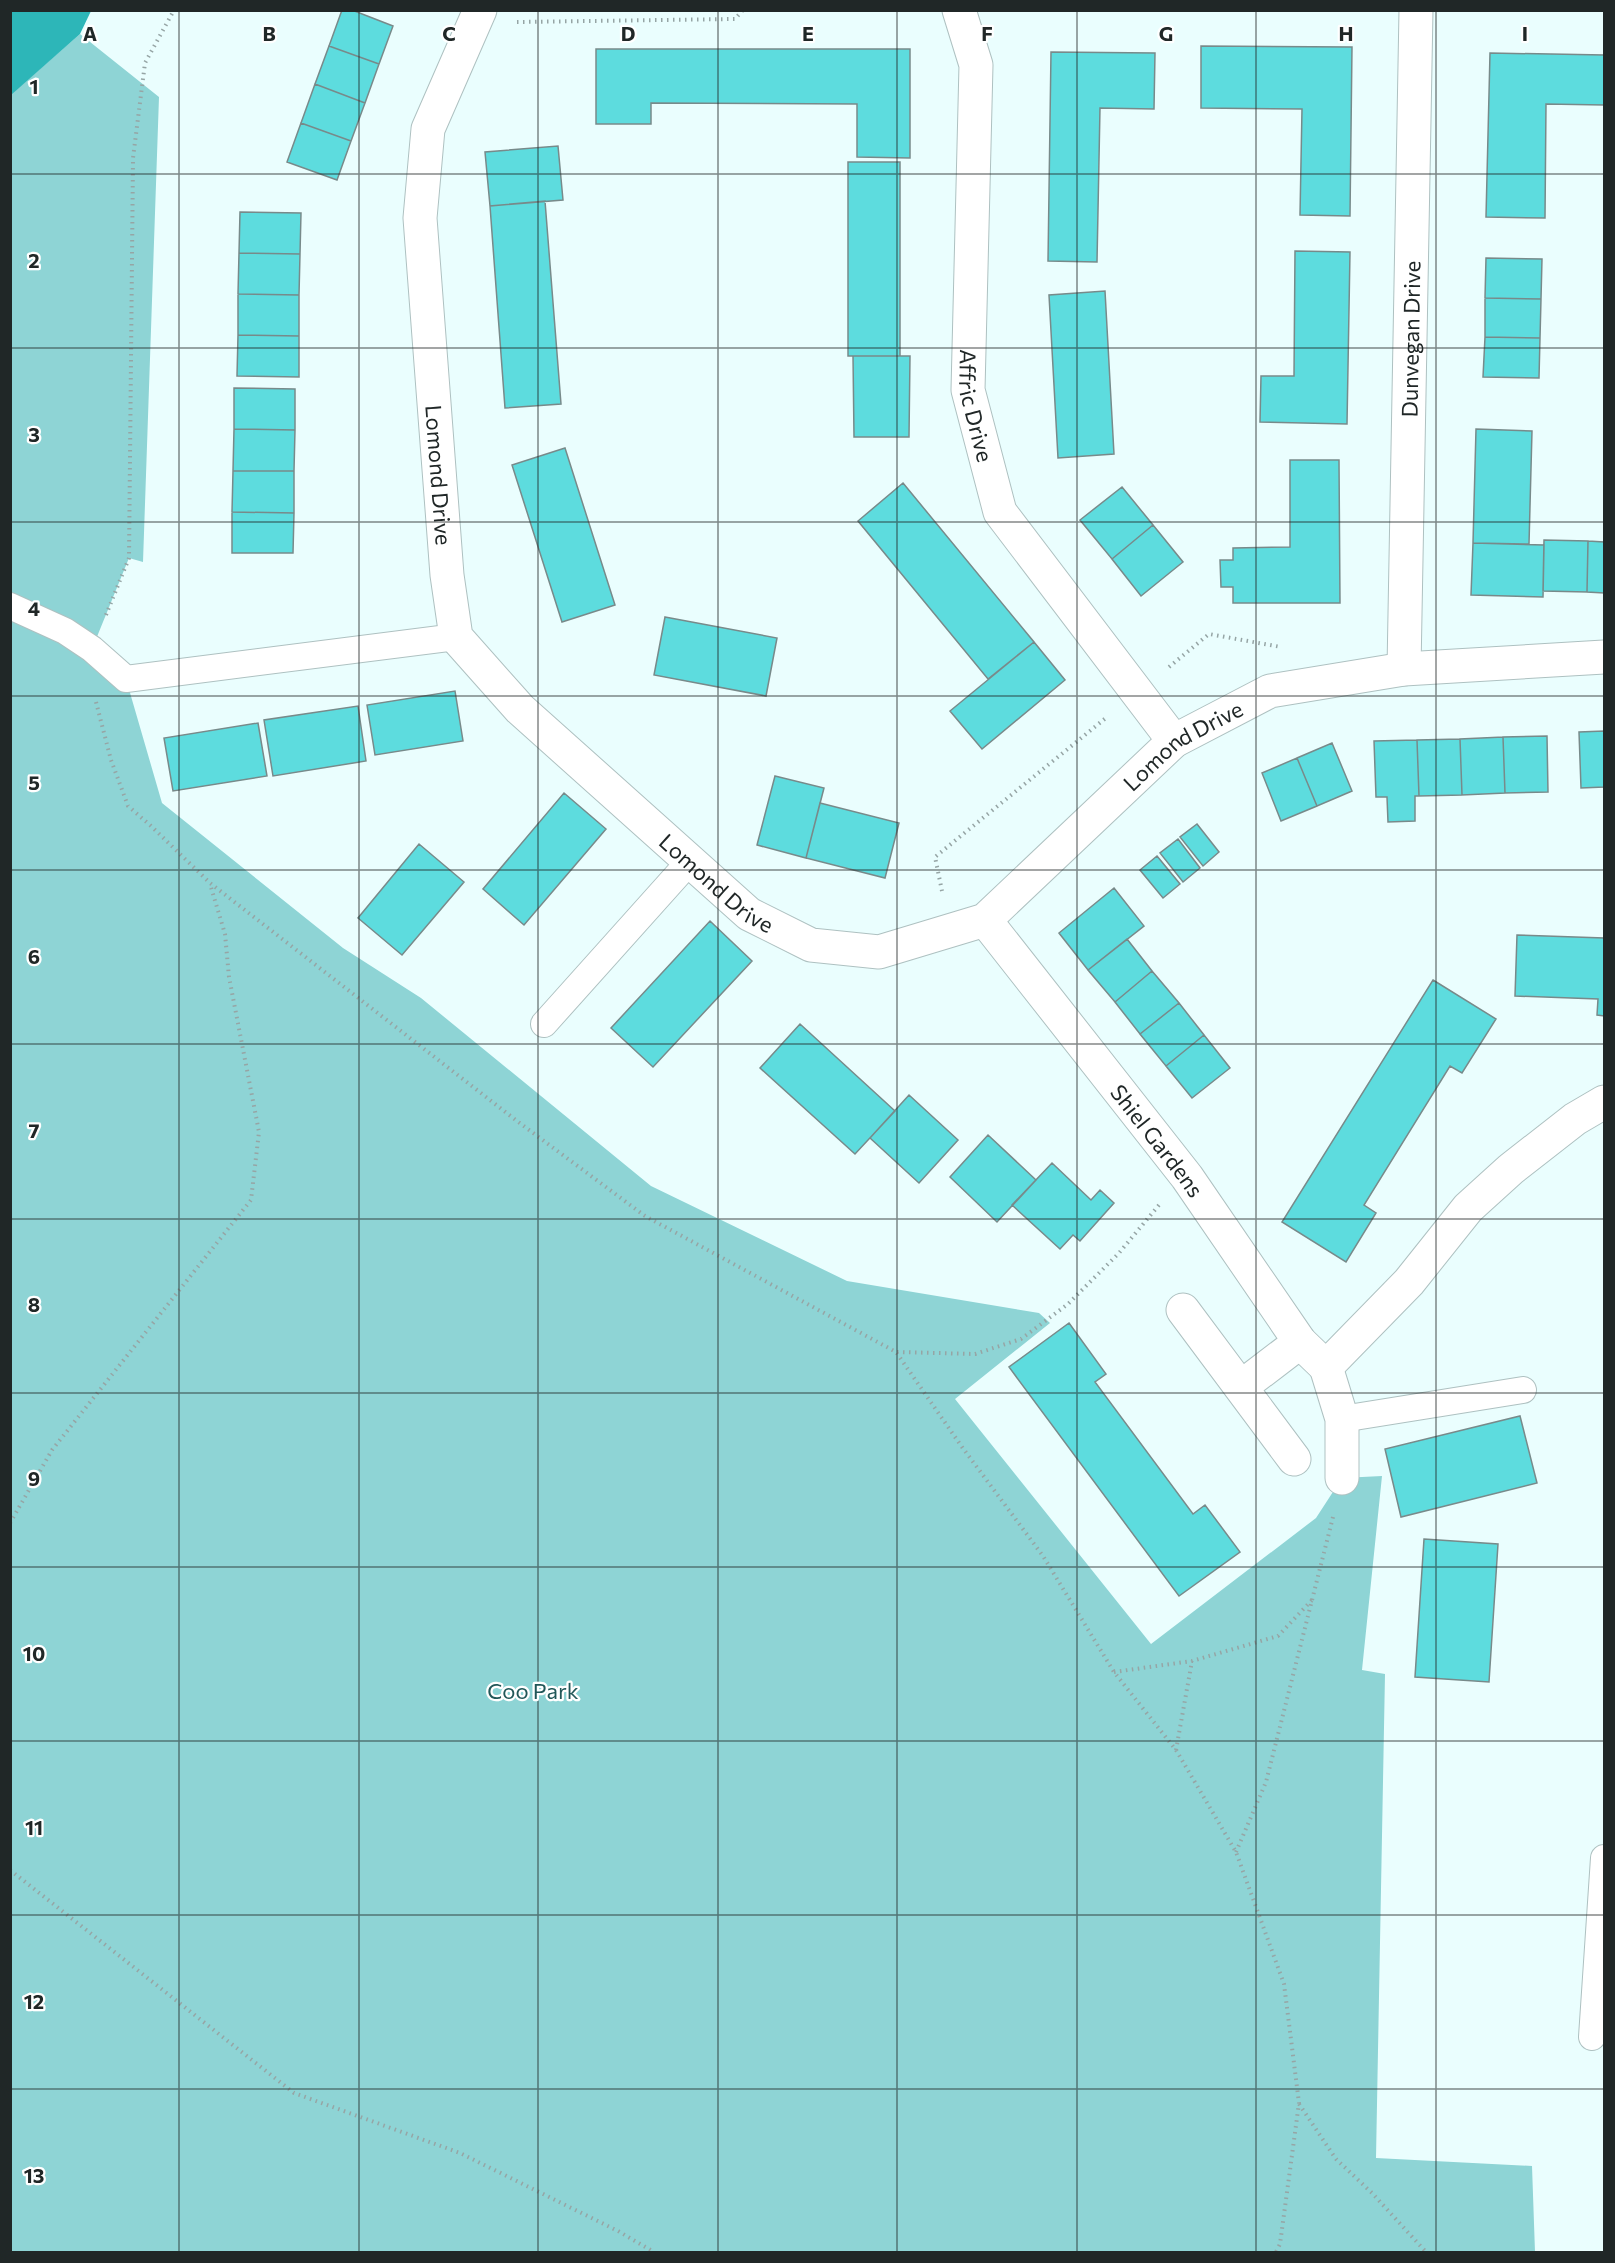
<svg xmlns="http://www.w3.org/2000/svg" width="1615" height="2263" font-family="Commissioner,sans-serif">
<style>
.green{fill:#8ed4d5}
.water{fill:#2db6b8}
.building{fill:#5ddcde;stroke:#788a8a;stroke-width:1.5}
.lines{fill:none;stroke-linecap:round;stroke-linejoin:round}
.service-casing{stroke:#aec1c1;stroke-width:28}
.minor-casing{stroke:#aec1c1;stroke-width:35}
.path{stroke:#96a5a5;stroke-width:4;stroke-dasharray:1.5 4.5;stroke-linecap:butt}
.service{stroke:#fff;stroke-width:26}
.minor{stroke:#fff;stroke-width:33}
.grid{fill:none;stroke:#202727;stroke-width:1.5;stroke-opacity:0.55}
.labels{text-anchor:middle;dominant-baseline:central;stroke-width:4.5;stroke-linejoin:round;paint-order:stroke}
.street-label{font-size:22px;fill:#202727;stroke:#fff}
.park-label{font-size:22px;fill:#215758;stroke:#fff}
.grid-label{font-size:20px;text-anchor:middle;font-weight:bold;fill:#202727;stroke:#fff;stroke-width:4.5;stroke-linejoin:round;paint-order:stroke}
</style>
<rect width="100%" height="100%" fill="#eafefe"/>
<path class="green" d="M80 34 159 97 143 562 129 558 92 649 126 679 162 803 343 948 421 998 651 1186 847 1281 1039 1313 1050 1323 955 1399 1151 1644 1316 1518 1342 1478 1382 1476 1362 1670 1385 1674 1376 2158 1532 2166 1535 2252H11L10 95Z"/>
<path class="water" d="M11 10 91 11 80 34 11 95Z"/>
<path class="building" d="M342 10H352L393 26 379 64 329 46Z
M329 46 379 64 365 103 315 84Z
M1201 46 1352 47 1350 216 1300 215 1302 109 1201 108Z
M596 49H910V158L857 157V104L651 103V124H596Z
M1051 52 1155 53 1154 109 1100 108 1097 262 1048 261Z
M1490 53 1604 55V105L1546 104 1545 218 1486 217Z
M315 84 365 103 351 141 301 123Z
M301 123 351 141 337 180 287 162Z
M558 146 563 200 490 206 485 152Z
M848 162H900V356H848Z
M545 201 561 404 505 408 490 206Z
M240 212 301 213 300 254 239 253Z
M1295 251 1350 252 1347 424 1260 422 1261 376H1294Z
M239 253 300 254 299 295 238 294Z
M1486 258 1542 259 1541 299 1485 298Z
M1105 291 1114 454 1058 458 1049 295Z
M238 294 299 295V336L238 335Z
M1485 298 1541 299 1540 338 1485 337Z
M238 335 299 336V377L237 376Z
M1485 337 1540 338 1539 378 1483 377Z
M853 356H910L909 437H854Z
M234 388 295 389V430L234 429Z
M234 429 295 430 294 471H233Z
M1476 429 1532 431 1529 544 1473 543Z
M565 448 615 605 562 622 512 465Z
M1290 460H1339L1340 603H1233V587H1221L1220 560H1233V548L1290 547Z
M233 471H294V513L232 512Z
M903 483 1034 642 988 679 858 521Z
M1122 487 1153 525 1112 559 1080 520Z
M232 512 294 513 293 553H232Z
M1153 525 1183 562 1141 596 1112 559Z
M1544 540 1588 541 1587 592 1543 591Z
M1588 541 1604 542V593L1587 592Z
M1473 543 1544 545 1543 597 1471 595Z
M665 617 777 638 766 696 654 675Z
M1034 642 1065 680 982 749 950 711Z
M455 691 463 741 375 755 367 705Z
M358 706 366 761 273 776 264 720Z
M258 723 267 776 173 791 164 738Z
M1604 731V787L1581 788 1579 732Z
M1547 736 1548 792 1505 793 1503 737Z
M1503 737 1505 793 1462 795 1460 739Z
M1460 739 1462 795 1419 796 1417 740Z
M1417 740 1419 796H1415V821L1388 822 1387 797H1376L1374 741Z
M1332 743 1352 791 1317 806 1297 758Z
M1297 758 1317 806 1281 821 1262 773Z
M775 776 824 788 806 858 757 845Z
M564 793 606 829 524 925 483 889Z
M820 803 899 823 885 878 806 858Z
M1197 824 1219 852 1203 866 1180 837Z
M1178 839 1200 868 1183 882 1160 853Z
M419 844 464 882 402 955 358 918Z
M1157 856 1180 884 1163 898 1140 870Z
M1114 888 1144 926 1088 970 1059 933Z
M710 921 752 961 653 1067 611 1028Z
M1517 935 1604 938V1016L1597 1015 1598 999 1515 996Z
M1127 939 1152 971 1115 1002 1088 970Z
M1152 971 1179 1003 1140 1034 1115 1002Z
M1433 980 1496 1019 1462 1073 1450 1066 1364 1205 1376 1213 1346 1262 1282 1222Z
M1179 1003 1204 1035 1166 1066 1140 1034Z
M800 1024 895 1111 855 1154 760 1068Z
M1204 1035 1230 1068 1192 1098 1166 1066Z
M909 1095 958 1140 919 1183 870 1138Z
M988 1135 1036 1180 997 1222 950 1177Z
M1052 1163 1091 1200 1100 1190 1114 1203 1080 1241 1073 1235 1060 1249 1012 1205Z
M1069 1323 1106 1374 1095 1382 1193 1514 1205 1505 1240 1552 1179 1596 1009 1367Z
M1520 1416 1537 1483 1401 1517 1385 1449Z
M1424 1539 1498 1544 1489 1682 1415 1677Z"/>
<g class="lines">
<g class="service-casing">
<path id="service" d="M10 606 65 631 92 649 126 679 456 637
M544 1024 690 861
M1342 1419 1523 1390
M1592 2037 1604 1858"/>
</g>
<g class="minor-casing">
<g id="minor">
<path id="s1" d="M480 10 428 129 420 218 447 575 456 637 520 709 749 914 811 945 879 952 985 920 1174 741 1270 691 1404 669 1604 657"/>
<path id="s2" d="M959 10 976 65 968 390 1000 512 1174 741"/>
<path id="s3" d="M1404 669 1416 10"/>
<path id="s4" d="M985 920 1187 1177 1300 1342 1326 1367 1409 1282 1468 1208 1511 1169 1575 1119 1604 1102"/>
<path d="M1183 1310 1294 1459"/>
<path d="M1326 1367 1342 1419V1478"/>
<path d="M1241 1387 1300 1342"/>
</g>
</g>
<path class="path" d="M517 22 735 19 743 10
M106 615 129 558 133 158 145 63 174 10
M1169 667 1209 634 1281 647
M96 702 111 760 128 806 151 826 210 883 517 1121 645 1216 896 1352 962 1447 1043 1556 1114 1672 1176 1750 1236 1852 1284 1984 1299 2103 1280 2244 1276 2252
M942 891 935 857 1107 717
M897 1352 975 1354 1021 1339 1068 1304 1119 1253 1159 1205
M10 1523 52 1450 251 1200 259 1132 229 977 225 934 210 884
M1114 1672 1192 1661 1278 1636 1312 1600
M1176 1750 1192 1661
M1236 1852 1266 1782 1333 1517
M10 1870 294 2093 460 2153 618 2231 654 2252
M1299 2104 1336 2159 1372 2193 1426 2252"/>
<use href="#service" class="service"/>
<use href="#minor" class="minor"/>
</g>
<path class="grid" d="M179 10V2252M359 10V2252M538 10V2252M718 10V2252M897 10V2252M1077 10V2252M1256 10V2252M1436 10V2252M10 174H1604M10 348H1604M10 522H1604M10 696H1604M10 870H1604M10 1044H1604M10 1219H1604M10 1393H1604M10 1567H1604M10 1741H1604M10 1915H1604M10 2089H1604"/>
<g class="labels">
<g class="street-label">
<text stroke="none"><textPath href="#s3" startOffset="330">Dunvegan Drive</textPath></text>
<text stroke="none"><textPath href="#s2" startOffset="399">Affric Drive</textPath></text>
<text stroke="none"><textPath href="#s1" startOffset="477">Lomond Drive</textPath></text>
<text stroke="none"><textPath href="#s1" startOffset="1557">Lomond Drive</textPath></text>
<text stroke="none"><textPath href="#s1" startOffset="999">Lomond Drive</textPath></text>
<text stroke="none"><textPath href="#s4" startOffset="280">Shiel Gardens</textPath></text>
</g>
<g class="park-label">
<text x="533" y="1690">Coo Park</text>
</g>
</g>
<g class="grid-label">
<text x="90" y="41">A</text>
<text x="269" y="41">B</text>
<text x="449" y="41">C</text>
<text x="628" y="41">D</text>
<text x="808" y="41">E</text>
<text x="987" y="41">F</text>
<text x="1166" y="41">G</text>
<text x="1346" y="41">H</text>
<text x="1525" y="41">I</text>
<text x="34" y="94">1</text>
<text x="34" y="268">2</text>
<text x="34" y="442">3</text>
<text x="34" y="616">4</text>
<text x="34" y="790">5</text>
<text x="34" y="964">6</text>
<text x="34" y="1138">7</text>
<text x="34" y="1312">8</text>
<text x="34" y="1486">9</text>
<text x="34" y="1661">10</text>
<text x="34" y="1835">11</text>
<text x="34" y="2009">12</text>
<text x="34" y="2183">13</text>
</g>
<rect width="1615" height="2263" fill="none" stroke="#202727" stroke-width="24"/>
</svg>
